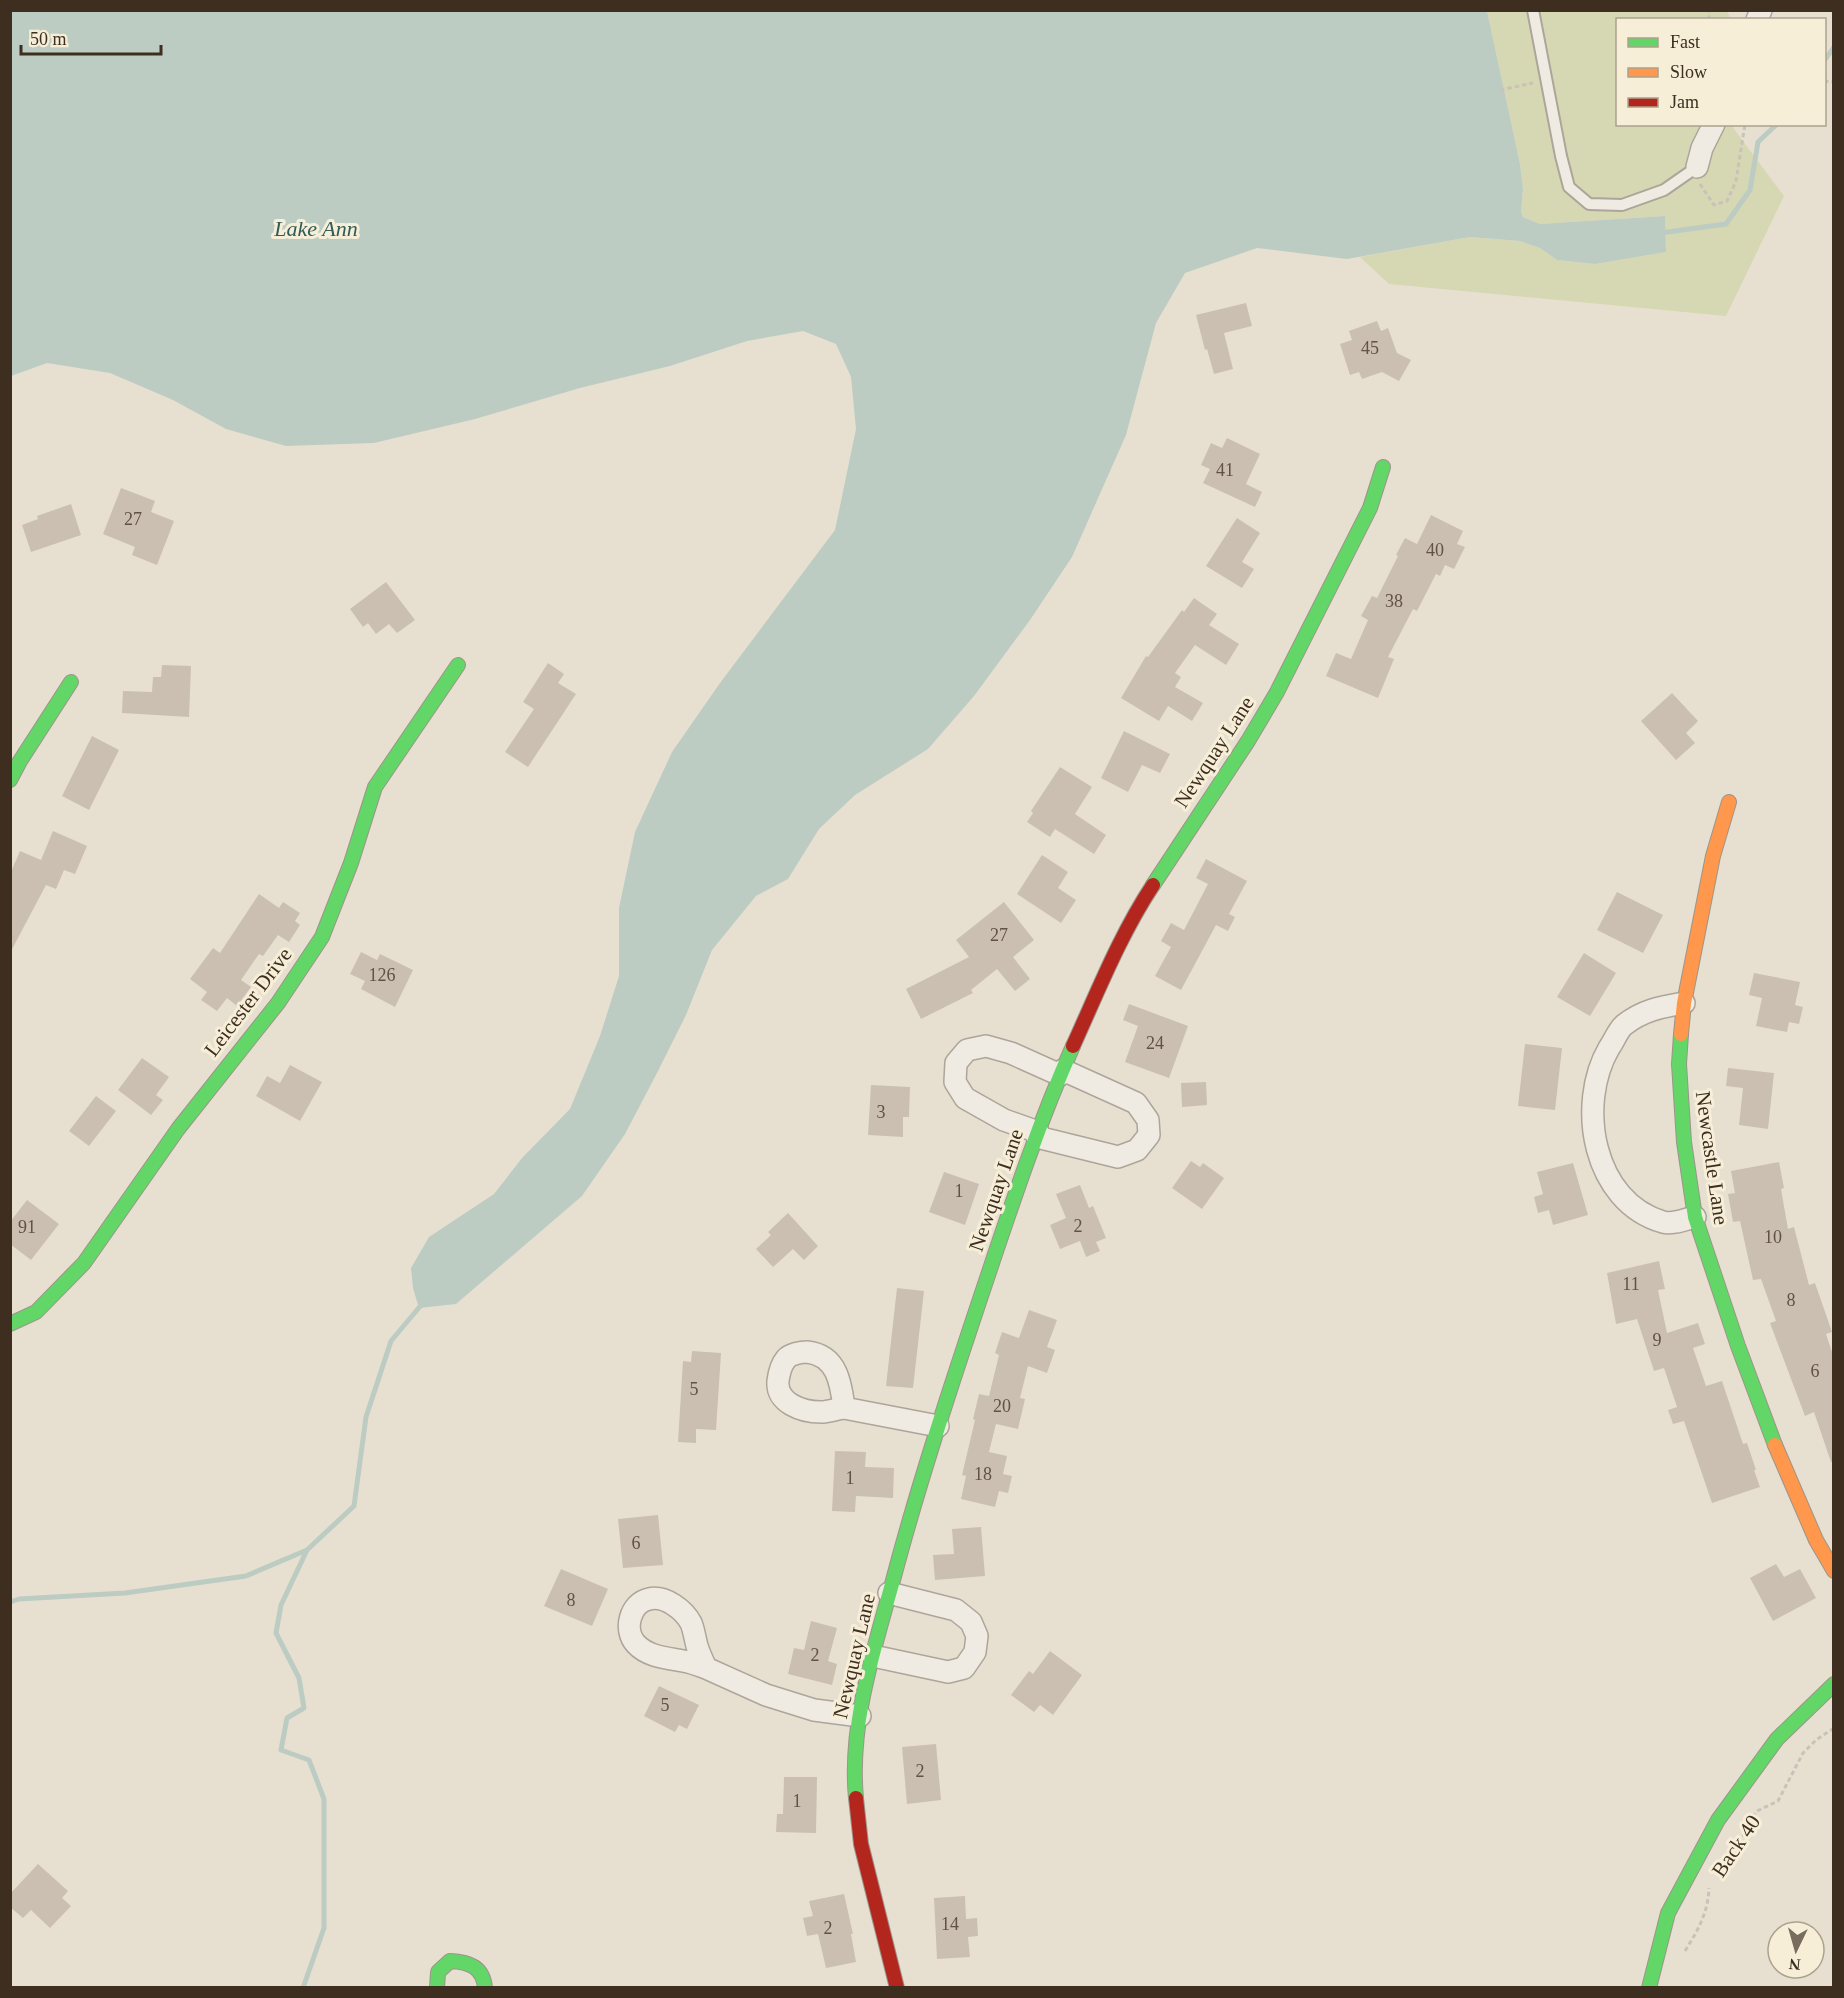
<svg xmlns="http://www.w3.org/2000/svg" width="1844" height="1998" font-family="'Times New Roman',serif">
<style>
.green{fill:#d6d7b3}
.water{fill:#bcccc2}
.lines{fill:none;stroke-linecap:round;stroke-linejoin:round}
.stream{stroke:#bcccc2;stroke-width:5}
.building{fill:#cbbfb2}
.lane-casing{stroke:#ada599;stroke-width:14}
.street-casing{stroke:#ada599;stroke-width:24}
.fast-casing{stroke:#9c958a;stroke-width:16}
.slow-casing{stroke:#9c958a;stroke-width:16}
.jam-casing{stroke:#9c958a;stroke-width:16}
.path{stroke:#c8c2b9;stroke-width:3;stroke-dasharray:4.5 3;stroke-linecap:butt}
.lane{stroke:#efebe3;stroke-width:10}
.street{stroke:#efebe3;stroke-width:21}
.fast{stroke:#63d668;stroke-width:14}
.slow{stroke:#ff974d;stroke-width:14}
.jam{stroke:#b3261e;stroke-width:14}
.labels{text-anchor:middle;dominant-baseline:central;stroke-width:6;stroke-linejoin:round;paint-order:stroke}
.number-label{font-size:18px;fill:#605244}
.street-label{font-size:21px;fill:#3d2e20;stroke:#f7eed8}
.water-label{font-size:22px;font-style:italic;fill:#2f5d5a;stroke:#f7eed8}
</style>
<rect width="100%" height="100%" fill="#e7e0d1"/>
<path class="green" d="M1487 11H1727L1731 19 1618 20V124L1731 125 1784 196 1726 316 1389 284 1360 257 1470 237 1520 241 1540 248 1557 260 1595 264 1666 252 1665 216 1540 224 1523 217 1521 212 1523 189 1520 164Z"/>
<path class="water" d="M10 11H1487L1520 164 1523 189 1521 212 1523 217 1540 224 1665 216 1666 252 1595 264 1557 260 1540 248 1520 241 1470 237 1347 259 1257 248 1185 273 1156 323 1126 435 1072 557 1030 620 974 696 928 749 855 795 819 829 788 879 756 896 712 950 686 1015 657 1073 625 1134 582 1196 456 1304 419 1308 413 1288 411 1268 429 1237 494 1194 522 1158 570 1109 600 1036 619 976V908L635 832 672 752 720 683 835 530 856 429 851 377 836 344 803 331 747 341 670 366 580 388 475 419 374 443 286 446 226 429 173 400 110 373 47 363 11 376Z"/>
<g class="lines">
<path class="stream" d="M1824 61 1834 47
M1660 233 1726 224 1750 190 1758 142 1777 124
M10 1602 19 1599 125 1593 246 1576 307 1550 354 1506 366 1417 391 1341 422 1304
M303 1988 324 1928V1799L309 1760 281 1750 287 1718 304 1708 299 1678 276 1633 281 1605 307 1550"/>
</g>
<path class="building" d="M1246 303 1252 326 1224 333 1233 369 1214 374 1207 349 1205 350 1196 315Z
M1377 321 1381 331 1388 328 1397 353 1411 360 1399 381 1382 372 1362 379 1359 372 1350 375 1340 344 1352 340 1349 331Z
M1227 438 1260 454 1246 484 1262 492 1255 507 1203 483 1210 469 1201 465 1211 443 1222 448Z
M121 488 155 501 151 512 174 521 157 565 132 555 135 547 103 534Z
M71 504 81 535 31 552 22 525 38 519 37 516Z
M1431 515 1463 531 1457 544 1465 547 1454 569 1445 565 1440 576 1436 574 1417 611 1413 609 1388 657 1394 659 1378 698 1326 676 1336 653 1351 659 1368 620 1361 616 1372 596 1377 598 1398 556 1396 555 1405 538 1417 544Z
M1237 518 1260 533 1242 562 1254 569 1242 588 1206 566Z
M386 582 415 620 397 633 389 624 376 634 368 623 363 627 350 609Z
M1194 598 1217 614 1209 625 1239 644 1226 665 1195 645 1175 673 1181 677 1175 687 1203 703 1192 721 1168 706 1159 721 1121 698 1146 656 1148 657 1182 610 1184 612Z
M548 663 564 674 558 683 576 694 528 767 505 752 534 709 523 702Z
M162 665 191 666 189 717 122 713 123 691 152 692 153 677H161Z
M1672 693 1698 721 1686 733 1695 743 1676 760 1641 721Z
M1124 731 1170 754 1160 773 1142 765 1128 792 1101 778Z
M92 736 119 750 89 810 62 796Z
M1060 767 1092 787 1075 814 1106 835 1094 854 1055 829 1050 837 1027 822 1033 813 1031 811Z
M53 831 87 846 75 874 64 870 56 889 46 885 10 953V874L20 851 41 860Z
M1042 855 1068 872 1058 888 1076 900 1061 923 1017 894Z
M1206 859 1247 881 1229 914 1235 917 1228 931 1216 925 1181 990 1155 976 1171 947 1161 941 1171 923 1184 930 1208 884 1196 878Z
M1617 892 1663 915 1643 953 1597 930Z
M259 894 279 908 283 902 300 913 295 921 300 925 289 942 278 935 263 956 259 954 241 980 251 987 237 1006 227 998 217 1011 201 1000 207 992 190 979 213 948 220 953Z
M1004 902 1034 940 1013 957 1030 979 1015 991 997 969 971 990 973 993 921 1019 906 989 969 957 956 940Z
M361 952 377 960 380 954 413 970 395 1007 361 989 365 981 350 974Z
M1584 953 1616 973 1590 1016 1557 997Z
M1754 973 1800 982 1795 1005 1803 1007 1799 1024 1789 1022 1787 1032 1756 1026 1762 998 1749 995Z
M1129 1004 1188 1026 1169 1078 1125 1062 1138 1026 1123 1020Z
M1525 1044 1562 1048 1555 1110 1518 1106Z
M142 1058 169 1077 156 1095 163 1100 151 1115 118 1090Z
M290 1065 322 1082 300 1121 256 1096 267 1076 280 1083Z
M1728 1068 1774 1073 1768 1129 1739 1125 1743 1088 1726 1086Z
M1206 1082 1207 1105 1182 1107 1181 1083Z
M871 1085 910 1087 909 1117H903V1137L868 1135Z
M96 1096 116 1111 89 1146 69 1131Z
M1191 1161 1200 1167 1203 1163 1224 1178 1202 1209 1172 1188Z
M1779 1162 1784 1188 1781 1189 1788 1229 1794 1227 1809 1285 1815 1283 1832 1332 1826 1334 1833 1355V1462H1831L1814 1412 1805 1416 1770 1323 1776 1321 1761 1279 1753 1280 1740 1221 1733 1222 1728 1194 1735 1193 1731 1171Z
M1573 1163 1588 1215 1553 1225 1549 1210 1538 1213 1534 1197 1543 1194 1537 1172Z
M944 1172 979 1184 965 1225 929 1212Z
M1080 1185 1089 1208 1093 1206 1106 1238 1096 1242 1100 1251 1086 1257 1080 1241 1060 1249 1050 1225 1066 1218 1056 1194Z
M27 1200 59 1224 31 1260 10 1244V1222Z
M788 1213 818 1246 804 1260 793 1249 773 1267 756 1249 771 1235 768 1232Z
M1659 1261 1665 1289 1658 1290 1667 1333 1698 1323 1705 1344 1693 1348 1706 1386 1722 1381 1743 1444 1747 1443 1756 1470H1754L1760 1487 1712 1503 1684 1421 1673 1424 1668 1410 1677 1407 1664 1368 1654 1371 1637 1319 1616 1324 1607 1273Z
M897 1288 924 1291 913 1388 886 1386Z
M1029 1310 1057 1320 1047 1347 1055 1350 1047 1373 1028 1366 1020 1398 1025 1399 1018 1429 996 1424 989 1452 1007 1456 1003 1474 1012 1476 1008 1493 999 1491 995 1507 961 1499 966 1476 962 1475 975 1420 973 1419 979 1394 989 1396 999 1355 995 1353 1002 1332 1019 1338Z
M692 1351 721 1353 716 1430 696 1429V1443L678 1442 683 1361 691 1362Z
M835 1451 866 1452 865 1467 894 1468 893 1498 856 1496 855 1512 832 1511Z
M658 1515 663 1565 623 1568 618 1519Z
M981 1527 985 1576 935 1580 933 1555 954 1554 952 1529Z
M1776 1564 1784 1577 1800 1569 1816 1598 1773 1621 1750 1578Z
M561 1569 608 1589 592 1626 544 1606Z
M811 1621 837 1628 828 1661 837 1664 832 1685 788 1674 794 1648 804 1650Z
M1050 1651 1082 1675 1053 1715 1040 1705 1034 1712 1011 1695 1029 1671 1033 1674Z
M659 1686 699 1705 687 1729 679 1725 675 1732 644 1716Z
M936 1744 941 1800 907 1804 902 1747Z
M784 1777H817L816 1833 776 1832 777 1814H783Z
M38 1864 68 1891 62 1898 71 1906 50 1928 31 1910 23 1918 10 1907V1894Z
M844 1894 853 1934H851L856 1962 826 1968 818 1934 807 1936 803 1918 813 1916 809 1901Z
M965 1896 966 1919 977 1918 978 1936 968 1937 970 1957 937 1959 934 1898Z"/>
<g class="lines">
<g class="lane-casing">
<path id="lane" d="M1533 10 1561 156 1569 187 1589 204 1622 205 1664 190 1697 167"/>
</g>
<g class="street-casing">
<path id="street" d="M1757 20 1761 10
M1697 167 1702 148 1714 124
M1684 1003C1661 1007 1643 1010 1624 1025 1618 1030 1614 1041 1609 1048 1576 1105 1593 1202 1663 1222 1672 1225 1686 1219 1695 1217
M1038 1132 1004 1120 965 1098 955 1082 956 1063 967 1050 986 1046 1011 1053 1060 1075
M1037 1137 1118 1157 1137 1150 1149 1135 1148 1120 1136 1103 1063 1070
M844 1408C836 1409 828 1412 821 1412 802 1412 776 1403 778 1381 779 1373 781 1365 786 1359 790 1354 801 1352 807 1352 837 1355 841 1383 844 1408L938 1426
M873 1656 948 1672 964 1668 975 1652 977 1636 971 1622 956 1610 889 1593
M706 1668C698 1665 691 1662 683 1661 667 1658 648 1657 636 1644 623 1630 630 1603 649 1599 665 1595 684 1610 691 1623 694 1630 695 1639 697 1646 699 1653 703 1661 706 1668L766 1695 814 1710 860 1716"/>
</g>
<g class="fast-casing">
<path id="fast" d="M10 780 20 761 71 682
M1153 885 1248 741 1277 692 1370 508 1383 467
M1681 1034 1679 1064 1684 1142 1695 1217 1738 1346 1775 1445
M10 1324 36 1312 84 1263 178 1129 278 1003 322 937 351 863 375 787 458 665
M856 1798C849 1726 873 1653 892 1584 917 1489 948 1395 979 1302 1008 1216 1036 1129 1073 1046
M437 1988 438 1972 450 1961C470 1962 483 1967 485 1988
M1649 1988 1668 1913 1718 1820 1777 1739 1834 1684"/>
</g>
<g class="slow-casing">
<path id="slow" d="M1681 1034 1684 1003 1713 856 1729 802
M1775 1445 1816 1540 1834 1571"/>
</g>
<g class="jam-casing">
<path id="jam" d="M1073 1046C1098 991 1120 935 1153 885
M856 1798 861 1844 897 1988"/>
</g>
<path class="path" d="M1709 20V10
M1824 81 1834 82
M1500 90 1533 83
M1700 184 1714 205 1727 201 1736 181 1745 124
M1721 1867 1740 1845 1748 1824 1757 1811 1778 1801 1803 1753 1816 1740 1834 1728
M1685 1951C1698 1930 1708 1913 1709 1888"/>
<use href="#lane" class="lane"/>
<use href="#street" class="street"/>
<use href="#fast" class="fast"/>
<use href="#slow" class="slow"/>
<use href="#jam" class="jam"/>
</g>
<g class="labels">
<g class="number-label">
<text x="1370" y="348">45</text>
<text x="1225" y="470">41</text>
<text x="133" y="519">27</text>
<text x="1435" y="550">40</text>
<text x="1394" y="601">38</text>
<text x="999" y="935">27</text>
<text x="382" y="975">126</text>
<text x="1155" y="1043">24</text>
<text x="881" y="1112">3</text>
<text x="959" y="1191">1</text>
<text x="1078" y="1226">2</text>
<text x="27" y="1227">91</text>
<text x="1773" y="1237">10</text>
<text x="1631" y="1284">11</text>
<text x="1791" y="1300">8</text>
<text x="1657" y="1340">9</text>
<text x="1815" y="1371">6</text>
<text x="694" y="1389">5</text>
<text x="1002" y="1406">20</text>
<text x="983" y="1474">18</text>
<text x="850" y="1478">1</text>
<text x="636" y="1543">6</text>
<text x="571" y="1600">8</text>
<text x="815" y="1655">2</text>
<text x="665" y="1705">5</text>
<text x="920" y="1771">2</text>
<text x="797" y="1801">1</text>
<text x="950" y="1924">14</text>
<text x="828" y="1928">2</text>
</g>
<g class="street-label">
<text transform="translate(1214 752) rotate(-57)">Newquay Lane</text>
<text transform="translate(248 1002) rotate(-53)">Leicester Drive</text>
<text transform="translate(1712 1158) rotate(82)">Newcastle Lane</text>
<text transform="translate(996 1190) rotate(-71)">Newquay Lane</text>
<text transform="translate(854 1656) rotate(-77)">Newquay Lane</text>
<text transform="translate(1736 1846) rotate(-56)">Back 40</text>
</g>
<g class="water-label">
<text x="316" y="228">Lake Ann</text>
</g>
</g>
<rect width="1844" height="1998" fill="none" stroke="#3d2e20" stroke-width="24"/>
<rect x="1616" y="18" width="210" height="108" fill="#f7eed8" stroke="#ada18e" stroke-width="1.5"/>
<rect x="1628" y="38" width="30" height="9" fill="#63d668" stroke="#ada18e" stroke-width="1.5"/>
<text x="1670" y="48" font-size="18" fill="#3d2e20">Fast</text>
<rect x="1628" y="68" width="30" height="9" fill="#ff974d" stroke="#ada18e" stroke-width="1.5"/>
<text x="1670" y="78" font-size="18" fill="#3d2e20">Slow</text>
<rect x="1628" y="98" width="30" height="9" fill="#b3261e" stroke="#ada18e" stroke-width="1.5"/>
<text x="1670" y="108" font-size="18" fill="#3d2e20">Jam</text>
<g transform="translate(1796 1950) rotate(185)"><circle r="28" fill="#f7eed8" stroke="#ada18e" stroke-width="1.5"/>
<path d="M0-4.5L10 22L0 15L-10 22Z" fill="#786c5e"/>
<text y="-9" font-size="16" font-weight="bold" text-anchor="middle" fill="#3d2e20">N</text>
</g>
<path d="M21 45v9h140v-9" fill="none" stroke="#3d2e20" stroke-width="3"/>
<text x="30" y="45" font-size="18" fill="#3d2e20" stroke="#f7eed8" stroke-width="4.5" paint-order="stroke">50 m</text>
</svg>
